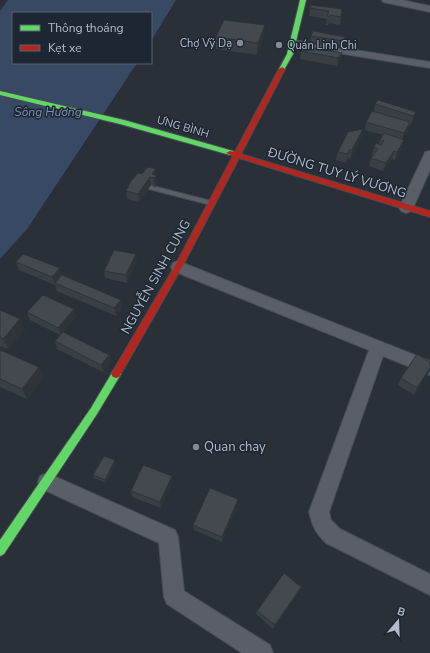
<svg xmlns="http://www.w3.org/2000/svg" width="430" height="653" font-family="'Nunito Sans',sans-serif">
<style>
.water{fill:#384963}
.lines{fill:none;stroke-linecap:round;stroke-linejoin:round}
.lane-casing{stroke:#484c53;stroke-width:2}
.street-casing{stroke:#484c53;stroke-width:2}
.fast-casing{stroke:#484c53;stroke-width:2}
.jam-casing{stroke:#484c53;stroke-width:2}
.lane{fill:#5a5e66;fill-rule:evenodd}
.street{fill:#5a5e66;fill-rule:evenodd}
.fast{fill:#63d668;fill-rule:evenodd}
.jam{fill:#b3261e;fill-rule:evenodd}
.wall{fill:#3a3f45}
.shaded-wall{fill:#303338}
.building{fill:#444950;stroke:#303338}
.poi-dot{fill:#848b96;stroke:#1d2633;stroke-width:1.5}
.labels{text-anchor:middle;dominant-baseline:central;stroke-width:3;stroke-linejoin:round;paint-order:stroke}
.far-poi-label{font-size:11px;fill:#b4bcc9;stroke:#1d2633;text-anchor:end}
.far-street-label{font-size:11px;fill:#b4bcc9;stroke:#1d2633}
.far-water-label{font-size:12px;font-style:italic;fill:#7c92b1;stroke:#1d2633}
.street-label{font-size:13px;fill:#b4bcc9;stroke:#1d2633}
.poi-label{font-size:13px;fill:#b4bcc9;stroke:#1d2633;text-anchor:start}
</style>
<rect width="100%" height="100%" fill="#2a3038"/>
<path class="water" d="M8 0H176L151 41V13H13V63H137L27 229 0 259V11Z"/>
<g class="lines">
<g class="lane-casing">
<path id="lane" d="M143 184H145L211 201 214 203 211 205 145 188H143Z"/>
</g>
<g class="street-casing">
<path id="street" d="M382 0H402L430 6V12L383 2Z
M293 40 430 62V68L289 45 288 43 289 41Z
M430 151V170L413 208 411 211 406 213 401 211 399 208 424 155 425 152Z
M178 261 430 361V375L383 356 329 512 331 520 340 529 430 574V595L326 543C315 532 313 527 309 512L369 350 173 271 171 267 173 263Z
M47 473 175 530 178 537 184 591 270 645 273 653H242L167 604 164 597 159 543 40 488 38 482 40 476Z"/>
</g>
<g class="fast-casing">
<path id="fast" d="M300 0H306L293 54 284 70H280L279 69 287 54Z
M0 91 124 120 233 151 234 153 230 155 120 124 0 95Z
M116 370 119 371 121 374 97 414 4 554 0 556V540L91 408 113 371Z"/>
</g>
<g class="jam-casing">
<path id="jam" d="M282 67 285 69 241 154 430 211V217L239 158 182 267 119 377 116 378 113 377 111 374 113 371 175 266 233 156 226 153 230 151 235 152 279 69Z"/>
</g>
<use href="#lane" class="lane"/>
<use href="#street" class="street"/>
<use href="#fast" class="fast"/>
<use href="#jam" class="jam"/>
</g>
<path class="wall" d="M310 8 342 9 340 25 329 23 328 25H326L327 19 309 16Z
M265 25 264 37 257 55 216 49V37Z
M311 36 345 37 342 49 310 44Z
M301 51 342 53 340 61 337 66 300 59Z
M375 104 416 112 413 120 411 125 410 124 408 130 402 139V148L395 160 392 159 383 171 369 166 371 158 373 156 372 155 374 147 379 144 380 140 383 135 365 130 366 122 374 111Z
M363 129 361 137 350 159 348 158 346 163 336 160 338 152Z
M142 174 156 176 158 184 155 187 151 185 139 202 127 199 126 191Z
M16 262 62 275 122 307 116 316 57 291 55 285 19 270Z
M137 262 127 283 105 278 104 271Z
M74 309 76 317 63 332 109 355 111 362 103 372 57 349 55 341 60 335 30 320 27 312Z
M0 310 20 319 25 330 8 349 0 346Z
M0 350 39 367 43 377 27 399 0 387Z
M430 362V370L414 395 398 385 401 378Z
M116 463 106 483 94 478 93 475Z
M172 482 161 508 132 497 131 491Z
M238 499 237 504 222 542 194 530 193 525Z
M299 591 273 629 256 614 257 611Z"/>
<path class="shaded-wall" d="M265 25 264 37 257 55 258 43Z
M342 53 340 61 337 66 338 58Z
M416 112 413 120 411 125 413 116Z
M410 122 408 130 402 141 404 133Z
M363 129 361 137 350 159 352 150Z
M404 140 402 148 395 160 397 152Z
M349 150 348 158 346 163 348 154Z
M394 151 392 159 383 171 386 163Z
M156 169 158 184 155 187 154 178 152 174Z
M150 177 151 185 139 202 138 194Z
M136 254 137 262 127 283 126 275Z
M60 268 62 276 55 283V285L52 277Z
M121 300 122 307 116 316 114 308Z
M74 309 76 317 61 335 58 328Z
M20 319 25 330 8 349 3 339Z
M109 355 111 362 103 372 101 365Z
M39 367 43 377 27 399 22 389Z
M430 368V371L414 395 417 388Z
M115 460 116 463 106 483 105 480Z
M172 476V482L161 508 160 502Z
M238 499 237 504 222 542V537Z
M301 587 299 591 273 629 275 625Z"/>
<path class="building" d="M311 5 342 9 341 17 330 15 329 17 327 16 329 11 310 8Z
M224 20 265 25 258 43 216 37Z
M313 31 345 37 344 41 311 36Z
M303 46 342 53 338 58 301 51Z
M378 100 416 112 413 116 375 104Z
M372 111 410 122 404 133 366 122Z
M363 129 352 150H349L348 154 338 152 348 132Z
M384 133 404 140 397 152 394 151 386 163 371 158 378 149 374 147 376 143 381 145 384 141 380 140Z
M148 167 156 169 152 174 157 176 154 178 150 177 138 194 126 191 131 181 138 173 142 174Z
M114 250 136 254 126 275 104 271Z
M23 254 60 268 52 277 16 262Z
M62 275 121 300 114 308 55 283Z
M43 295 74 309 58 328 27 312Z
M0 310 20 319 3 339 0 337Z
M63 332 109 355 101 365 55 341Z
M0 350 39 367 22 389 0 379Z
M417 354 430 362V368L417 388 401 378Z
M104 456 115 460 105 480 93 475Z
M143 465 172 476 160 502 131 491Z
M210 488 238 499 222 537 193 525Z
M284 573 301 587 275 625 257 611Z"/>
<g class="poi-dot">
<circle cx="240" cy="43" r="4"/>
<circle cx="279" cy="45" r="4"/>
<circle cx="196" cy="447" r="4"/>
</g>
<g class="labels">
<g class="far-poi-label">
<text x="232" y="43">Chợ Vỹ Dạ</text>
<text x="287" y="45" text-anchor="start">Quán Linh Chi</text>
</g>
<g class="far-street-label">
<text transform="translate(183 127) rotate(16)">ƯNG BÌNH</text>
</g>
<g class="far-water-label">
<text x="48" y="112">Sông Hương</text>
</g>
<g class="street-label">
<text transform="translate(337 173) rotate(17)">ĐƯỜNG TUY LÝ VƯƠNG</text>
<text transform="translate(156 277) rotate(-61)">NGUYỄN SINH CUNG</text>
</g>
<g class="poi-label">
<text x="204" y="447">Quan chay</text>
</g>
</g>
<rect x="12" y="12" width="140" height="52" fill="#1d2633" stroke="#59626f"/>
<rect x="20" y="25" width="20" height="6" fill="#63d668" stroke="#59626f"/>
<text x="48" y="32" font-size="12" fill="#b4bcc9">Thông thoáng</text>
<rect x="20" y="45" width="20" height="6" fill="#b3261e" stroke="#59626f"/>
<text x="48" y="52" font-size="12" fill="#b4bcc9">Kẹt xe</text>
<g transform="translate(398 621) rotate(19)" stroke="#1d2633" stroke-width="3" paint-order="stroke">
<path d="M0-3L7 15L0 10L-7 15Z" fill="#b4bcc9"/>
<text y="-6" font-size="11" font-weight="bold" text-anchor="middle" fill="#b4bcc9">B</text>
</g>
</svg>
